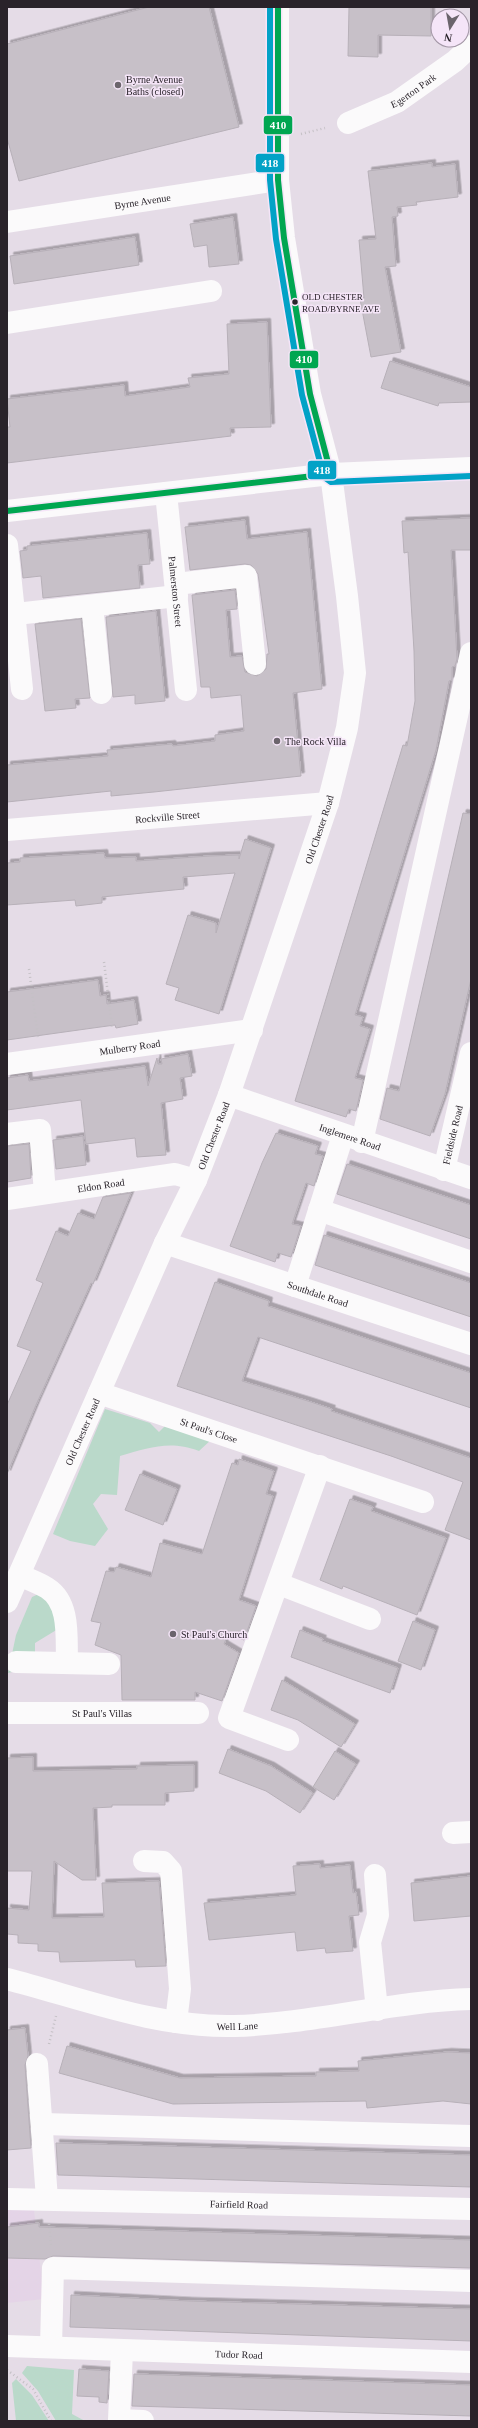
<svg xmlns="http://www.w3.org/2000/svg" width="478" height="2428" font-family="'Times New Roman',serif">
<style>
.built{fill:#e4d4e7}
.green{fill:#bad9ca}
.building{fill:#c7c0c8;stroke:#b7b0b8;filter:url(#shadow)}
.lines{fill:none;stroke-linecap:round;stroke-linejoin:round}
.path{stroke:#c4c0c5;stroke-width:2.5;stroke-dasharray:1 3;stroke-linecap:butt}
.minor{stroke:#fbfafb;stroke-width:22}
.major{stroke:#fbfafb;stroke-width:22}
.bus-1-casing{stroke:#f5e5f8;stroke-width:9}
.bus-2-casing{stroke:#f5e5f8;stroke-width:9}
.bus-1{stroke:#00a651;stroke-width:6}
.bus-2{stroke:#02a2c6;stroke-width:6}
.poi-dot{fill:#6b646c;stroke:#f5e5f8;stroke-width:1.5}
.bus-dot{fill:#29232a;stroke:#f5e5f8;stroke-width:1.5}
.labels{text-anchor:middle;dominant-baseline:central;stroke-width:3;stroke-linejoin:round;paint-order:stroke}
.bus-label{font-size:9px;fill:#29232a;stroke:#f5e5f8;text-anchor:start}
.poi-label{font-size:10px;fill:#29232a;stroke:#f5e5f8;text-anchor:start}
.street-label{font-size:10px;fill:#29232a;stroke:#f5e5f8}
.line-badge{stroke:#f5e5f8;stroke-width:1.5}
.badge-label{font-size:11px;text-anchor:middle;font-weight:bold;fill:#fff}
</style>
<defs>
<filter id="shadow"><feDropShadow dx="3.5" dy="-3.5" stdDeviation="0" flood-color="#0004"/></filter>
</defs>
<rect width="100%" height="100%" fill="#e5dce7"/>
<path class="built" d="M7 2209 34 2210 44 2299 7 2303Z"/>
<path class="green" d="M105 1409 150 1423 159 1432 167 1424 212 1439 199 1451C169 1440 149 1448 120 1456L117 1495 101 1494 93 1504 108 1529 95 1546 70 1541 53 1534Z
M54 1587 58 1629 35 1643V1661L20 1670 8 1673 16 1635 32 1597Z
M27 2366 74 2370 72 2414 85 2421H56L38 2391 22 2373Z
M16 2379 32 2395 49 2421H16L12 2383Z"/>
<path class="building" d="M149 7H209L239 127 19 181 7 138V44Z
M349 7H431V36L378 35V57L348 56Z
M432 163V167L455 164 458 197 416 202 417 205 397 207 398 216 392 217 396 266 385 267 401 352 371 357 360 299 364 298 359 240 376 239 368 171Z
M233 217 239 264 209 267 207 245 194 247 190 224Z
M135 237 139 265 14 284 10 256Z
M267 322 271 427 230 428 231 436 7 463V427H10L7 399 124 385 125 396 190 387 188 378 229 374 227 324Z
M390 361 471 387V402L439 403 438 406 381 388Z
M471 518V550H451L457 659 455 666 452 667V680L449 681 436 750 355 1015 363 1017 360 1026 370 1029 355 1078 363 1080 356 1111 349 1109 346 1117 295 1101 403 745 407 746 415 701 414 651 408 552 404 553 402 521Z
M245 520 247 539 307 532 322 689 293 693 301 776 154 792 111 796V791L7 802V765L108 756 107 750 172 744 173 746 215 741V735L244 731 241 695 211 698 210 687H201L192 595 235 590 237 609 226 610 230 657 242 656 245 672 257 676 266 669 267 654H269L258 574 251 565 245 564 190 570 185 527Z
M147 533 150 564 138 565 140 588 43 598 41 576 23 578 20 551 27 550V546Z
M156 611 165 701 135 704V695L113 697 106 617Z
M81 619 90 698 75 699 76 708 45 711 35 624Z
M463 813 471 814V979L445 1094 430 1136 380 1119 387 1088 399 1091Z
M245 839 271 848 219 1014 175 1000 179 988 166 984 188 915 216 923V933L235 873 183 877 184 889 102 897V903L76 906 75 900 7 905V863L20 862V858L104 853 105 858 136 857V861L210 856 239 855V859Z
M98 980 100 996 106 995 107 1004 134 1000 138 1024 116 1028 115 1025 93 1028 7 1040V992Z
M188 1054 192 1076 180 1078 183 1099 161 1103 166 1155 137 1157 135 1138 86 1144 81 1100 7 1110V1078L28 1075 29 1081 145 1066 148 1086 157 1058 158 1064H162L161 1059Z
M276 1133 318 1146 315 1154 323 1156 314 1186 306 1183 292 1224 301 1226 291 1257 278 1253 275 1262 230 1246 262 1163Z
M83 1136 86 1165 56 1169 53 1140Z
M29 1144 31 1178 7 1182V1146Z
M347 1164 471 1205V1239L337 1194Z
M131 1193 93 1284 91 1283 36 1405 7 1474V1405L31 1351 17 1346 43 1283 36 1280 56 1231 68 1236 78 1213 94 1219 103 1197Z
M324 1235 471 1283V1317L315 1265Z
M215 1282 269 1301 268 1306 471 1373V1408L258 1337 242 1381 311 1402 332 1409 331 1411 471 1458V1540L445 1530 463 1482 391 1456 177 1386Z
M239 1459 274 1471 266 1494 273 1496 239 1600 256 1606 244 1640 228 1634 224 1644 239 1653 222 1701 195 1692V1700H122L121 1655 95 1645 101 1623 91 1621 106 1571 114 1572 116 1567 151 1577 160 1543 202 1554 232 1463 238 1465Z
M140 1474 177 1489 163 1525 125 1510Z
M350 1499 373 1507 371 1511 446 1538 417 1615 343 1586 342 1589 320 1580Z
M413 1621 435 1630 421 1670 398 1661Z
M300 1630 323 1639 322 1641 398 1668 390 1693 291 1657Z
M282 1680 355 1724 341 1747 298 1720 271 1710Z
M228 1749 271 1766 313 1793 300 1813 266 1791 219 1773Z
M335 1751 356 1764 334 1800 313 1787Z
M33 1757V1771L137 1769V1766L194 1765V1791L165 1793V1805H112V1807L93 1808 96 1880H82L54 1861 52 1918 104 1917 102 1883 159 1881 166 1966 136 1967 135 1960 60 1962 59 1952 38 1951V1944L18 1943V1935L7 1934V1908L29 1910 32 1871H7V1758Z
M320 1864V1868L350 1865 353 1893 356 1892 359 1915 349 1916 353 1951 326 1953 325 1948 297 1951 295 1932 209 1940 204 1903 296 1895 293 1866Z
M471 1876V1916L414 1921 411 1883Z
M25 2028 28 2056 25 2065 31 2148 7 2150V2030Z
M67 2046 180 2078 316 2076V2072L359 2071 358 2061 448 2052 471 2053V2104L443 2101 367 2108 366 2101 173 2104 59 2073Z
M56 2143 471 2155V2187L58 2175Z
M39 2223V2227L471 2240V2268L53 2256 45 2259 7 2258V2227Z
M71 2295 189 2301 471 2309V2341L70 2327Z
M79 2369 109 2371 107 2403 99 2402V2397L77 2396Z
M134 2374 471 2385V2416L132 2406Z"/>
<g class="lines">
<path class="path" d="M301 134 325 128
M104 962 112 1027
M29 969 38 1037
M49 2044 56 2016
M49 2224 51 2245
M7 2370 33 2389 51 2421"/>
<g class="minor">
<path id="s1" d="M348 123 397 102 455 61 471 46"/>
<path id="s2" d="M7 222 278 180"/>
<path d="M7 323 211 291"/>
<path id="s3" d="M166 493 186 690"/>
<path d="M7 545 22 689"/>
<path d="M176 584 246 576 255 664"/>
<path d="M92 606 101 693"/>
<path d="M7 615 177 596"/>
<path id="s4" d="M7 830 328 803"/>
<path id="s5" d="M7 1064 252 1030"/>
<path id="s6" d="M229 1095 471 1178"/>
<path d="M7 1134 40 1130 45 1193"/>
<path d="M362 1142 471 653"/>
<path id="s7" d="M444 1170 471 1053"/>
<path id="s8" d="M7 1199 175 1174 196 1180"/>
<path d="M319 1210 471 1262"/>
<path id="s9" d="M165 1243 471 1344"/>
<path d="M295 1286 343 1135"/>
<path id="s10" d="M99 1393 423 1502"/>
<path d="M19 1575C28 1579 39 1583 47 1588 71 1603 66 1639 67 1662"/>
<path d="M279 1584 370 1619"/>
<path d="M16 1662 109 1664"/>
<path id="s11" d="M7 1713H198"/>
<path d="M288 1740 229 1718 320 1466"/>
<path d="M453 1833 471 1832"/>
<path d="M144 1861 163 1862 171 1871 180 1989 176 2022"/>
<path d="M375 1875 378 1915 370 1942 377 2010"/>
<path id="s12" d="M7 1979C81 1998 157 2028 234 2026 313 2024 393 2001 471 1999"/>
<path d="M37 2064 47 2199"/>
<path d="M43 2124 471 2136"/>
<path id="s13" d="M7 2199 471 2209"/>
<path id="s14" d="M7 2346 471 2362"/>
<path d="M51 2347 53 2268 471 2281"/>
<path d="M122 2351 119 2420 143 2421"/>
</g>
<g class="major">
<path d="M7 511 331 474 471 468"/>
<path id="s15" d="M7 1602 165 1243 196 1180 229 1095 328 803 347 728 355 673 347 596 331 474 310 394 284 238 278 180V7"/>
</g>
<g class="bus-1-casing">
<path id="bus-1" d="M278 7V180L284 238 310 394 331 474
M7 511 331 474"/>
</g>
<g class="bus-2-casing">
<path id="bus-2" d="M270 7V180L276 239 302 395 324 477 331 482 471 476"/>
</g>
<use href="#bus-1" class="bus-1"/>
<use href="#bus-2" class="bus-2"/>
</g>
<g class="poi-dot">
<circle cx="118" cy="85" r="4"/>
<circle cx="277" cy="741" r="4"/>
<circle cx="173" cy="1634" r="4"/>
</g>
<circle class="bus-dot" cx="295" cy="302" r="3.5"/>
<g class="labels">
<g class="bus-label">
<text x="302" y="297">OLD CHESTER<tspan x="302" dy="12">ROAD/BYRNE AVE</tspan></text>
</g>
<g class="poi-label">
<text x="126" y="79">Byrne Avenue<tspan x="126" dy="12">Baths (closed)</tspan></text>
<text x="285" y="741">The Rock Villa</text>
<text x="181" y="1634">St Paul's Church</text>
</g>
<g class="street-label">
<text stroke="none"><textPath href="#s1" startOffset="73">Egerton Park</textPath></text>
<text stroke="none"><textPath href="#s2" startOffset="137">Byrne Avenue</textPath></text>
<text stroke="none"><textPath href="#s3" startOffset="99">Palmerston Street</textPath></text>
<text stroke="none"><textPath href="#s4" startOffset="161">Rockville Street</textPath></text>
<text stroke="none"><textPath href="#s15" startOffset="834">Old Chester Road</textPath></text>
<text stroke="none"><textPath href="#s5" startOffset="124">Mulberry Road</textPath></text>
<text stroke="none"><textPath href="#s7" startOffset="36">Fieldside Road</textPath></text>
<text stroke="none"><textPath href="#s15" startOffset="510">Old Chester Road</textPath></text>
<text stroke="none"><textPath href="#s6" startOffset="128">Inglemere Road</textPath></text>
<text stroke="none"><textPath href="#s8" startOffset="95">Eldon Road</textPath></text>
<text stroke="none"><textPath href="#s9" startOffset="161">Southdale Road</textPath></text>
<text stroke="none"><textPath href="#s10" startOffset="116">St Paul's Close</textPath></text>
<text stroke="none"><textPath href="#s15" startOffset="186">Old Chester Road</textPath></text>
<text stroke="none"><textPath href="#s11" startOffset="95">St Paul's Villas</textPath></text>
<text stroke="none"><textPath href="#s12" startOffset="236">Well Lane</textPath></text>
<text stroke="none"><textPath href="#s13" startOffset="232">Fairfield Road</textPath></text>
<text stroke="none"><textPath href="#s14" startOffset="232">Tudor Road</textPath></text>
</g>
</g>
<g class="line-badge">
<rect x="263" y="115" width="30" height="20" rx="4" fill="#00a651"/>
<rect x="255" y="153" width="30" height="20" rx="4" fill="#02a2c6"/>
<rect x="289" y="350" width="30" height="19" rx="4" fill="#00a651"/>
<rect x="307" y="460" width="30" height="20" rx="4" fill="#02a2c6"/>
</g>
<g class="badge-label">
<text x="278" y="129">410</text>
<text x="270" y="167">418</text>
<text x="304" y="363">410</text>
<text x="322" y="474">418</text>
</g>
<rect width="478" height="2428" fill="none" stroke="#29232a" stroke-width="16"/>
<g transform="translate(450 28) rotate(191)"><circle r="19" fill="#f5e5f8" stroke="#a397a6"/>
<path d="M0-3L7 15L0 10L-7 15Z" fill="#6b646c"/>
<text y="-6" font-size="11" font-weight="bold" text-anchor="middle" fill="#29232a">N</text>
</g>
</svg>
